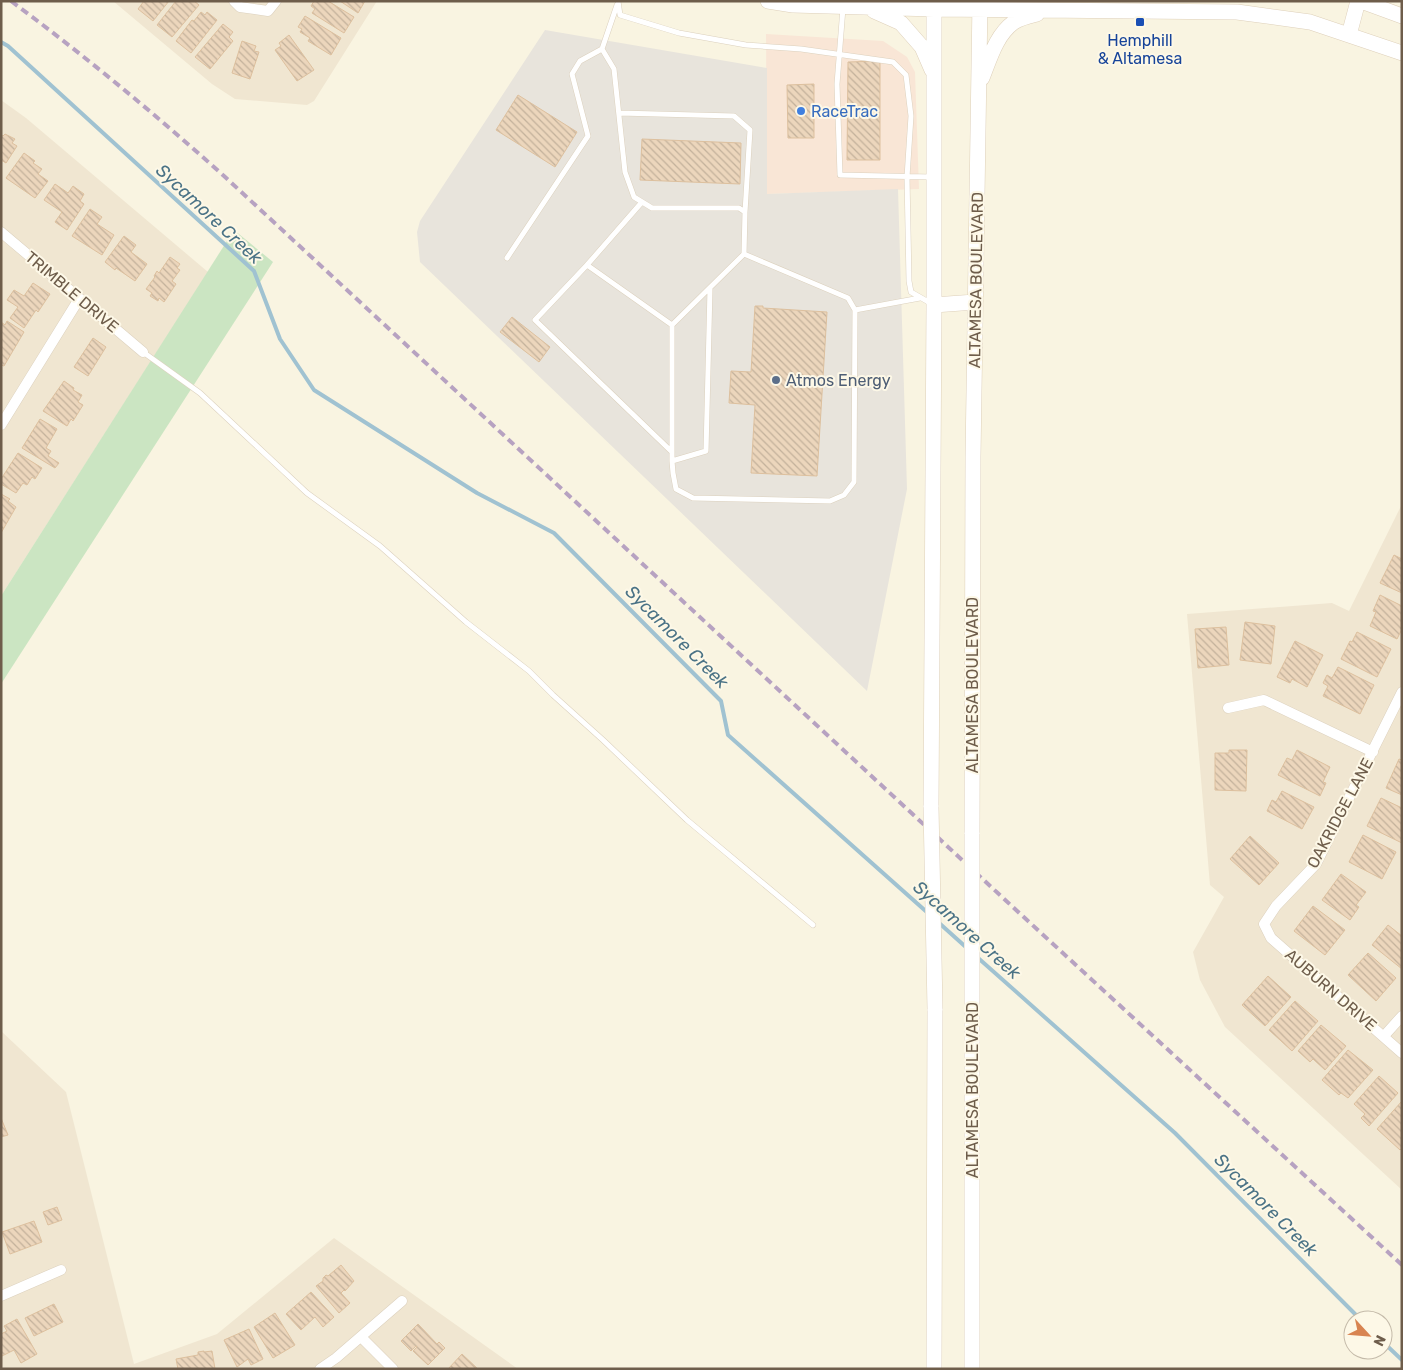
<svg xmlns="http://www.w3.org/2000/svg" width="1403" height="1370" font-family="Rubik,sans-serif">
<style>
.residential{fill:#f0e6d1}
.commercial{fill:#f9e6d6}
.industrial{fill:#e8e4dc}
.green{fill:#cbe5c2}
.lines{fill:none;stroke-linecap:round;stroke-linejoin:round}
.stream{stroke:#a0c2d1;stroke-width:4}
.building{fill:url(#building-back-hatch);stroke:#ddc09e}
.lane-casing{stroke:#dcd1be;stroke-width:6}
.street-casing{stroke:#dcd1be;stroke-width:11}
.secondary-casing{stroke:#ded0ba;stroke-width:16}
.lane{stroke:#fff;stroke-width:5}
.street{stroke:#fff;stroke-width:10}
.secondary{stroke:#fff;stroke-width:15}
.rail{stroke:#b7a2c1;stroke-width:4;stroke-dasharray:8 5;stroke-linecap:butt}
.secondary-bridge-casing{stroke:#ded0ba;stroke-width:16;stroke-linecap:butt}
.secondary-bridge{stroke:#fff;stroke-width:15}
.transit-dot{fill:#1a4fb4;stroke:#fdf8e7;stroke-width:2}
.shop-dot{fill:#3f7fe0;stroke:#fdf8e7;stroke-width:2}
.service-dot{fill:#5c6f8a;stroke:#fdf8e7;stroke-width:2}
.labels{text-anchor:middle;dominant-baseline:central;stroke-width:4;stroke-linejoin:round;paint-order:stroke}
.transit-label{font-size:16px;fill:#164399;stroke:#fdf8e7}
.shop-label{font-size:16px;fill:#366cbe;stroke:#fdf8e7;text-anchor:start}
.street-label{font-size:16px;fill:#6e5d4b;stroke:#fdf8e7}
.service-label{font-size:16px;fill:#4e5e75;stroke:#fdf8e7;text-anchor:start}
.water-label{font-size:18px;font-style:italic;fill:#4b7386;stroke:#fdf8e7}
</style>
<defs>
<pattern id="building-back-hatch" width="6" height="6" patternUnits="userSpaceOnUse" patternTransform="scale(1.25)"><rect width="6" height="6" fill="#ecd6bc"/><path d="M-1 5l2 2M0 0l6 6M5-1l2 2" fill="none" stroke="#c3b19b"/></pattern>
</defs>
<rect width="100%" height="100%" fill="#f9f4e1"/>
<path class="residential" d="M113 1H377L314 101 307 105 235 99 212 84Z
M1 100 26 118 208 272 1 596Z
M1402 504V1190L1225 1027 1200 980 1193 952 1224 897 1210 885 1187 614 1332 603 1349 611Z
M1 1031 66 1092 134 1364 217 1334 334 1238 518 1369H1Z"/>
<path class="commercial" d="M766 34 883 41 907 57 915 72 919 189 767 194Z"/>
<path class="industrial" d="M545 30 767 68V194L898 189 907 489 867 691 420 262 417 232 420 221Z"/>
<path class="green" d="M234 230 273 262 1 684V596Z"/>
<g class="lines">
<path class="stream" d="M1 42 8 46 254 271 280 339 314 390 477 493 554 533 721 701 728 735 929 914
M938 922 968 949
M977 957 1175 1133 1361 1320
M1383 1342 1402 1360"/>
</g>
<path class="building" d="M144 1H169L153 21 138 9Z
M176 1H194L199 5 172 37 157 25Z
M314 1H328L354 17 344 33 312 13 315 9 311 6Z
M340 1H365L358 13Z
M201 12 205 15 207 12 217 20 191 53 176 41 192 20 194 21Z
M305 16 341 38 331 55 308 41 310 38 300 32 302 29 298 27Z
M223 24 233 32 229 37 233 41 210 69 195 57Z
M289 35 314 70 297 81 275 50 281 46 279 43Z
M242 41 256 46 254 51 259 52 250 79 232 73Z
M880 61V160H847L848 62Z
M814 84V138H788L787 85Z
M518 95 577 132 555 167 496 130Z
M5 134 15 139 12 143 17 146 6 163 1 160V135L3 136Z
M642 139 741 143 740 184 640 180Z
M24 153 35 161 33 163 42 169 38 174 48 181 35 198 6 178Z
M55 184 68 193 73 186 84 194 80 201 84 204 67 230 55 222 62 212 44 200Z
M90 209 102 217 97 224 114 235 102 255 72 236Z
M124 236 136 245 131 252 147 264 135 281 116 268 115 270 105 262Z
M170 257 180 264 177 268 180 270 172 281 176 284 164 302 159 298 158 301 150 296 152 293 146 289 155 277 154 276 157 271 159 273Z
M33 283 50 294 38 312 36 310 24 328 10 318 18 307 7 300 14 290 24 296Z
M755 306H763V308L827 312 817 476 751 473 755 405 729 403 731 371 751 372Z
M512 317 550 347 539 362 500 332Z
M7 321 24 332 4 366 1 365V322L5 325Z
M93 338 106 347 88 376 74 367Z
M64 381 74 388 73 390 82 395 78 402 83 405 73 421 71 419 67 426 43 411Z
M40 419 57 429 46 448 51 451 48 456 59 463 55 468 22 448Z
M18 453 42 468 35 479 32 477 27 485 23 483 16 493 1 484V479Z
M1 494 10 499 8 501 16 507 1 533Z
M1394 555 1402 559V593L1380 583Z
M1380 595 1402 606V629L1397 639 1370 626 1376 612 1373 611Z
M1245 622 1275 626 1271 664 1240 660Z
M1226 627 1229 665 1198 668 1195 629Z
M1357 632 1391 649 1377 677 1341 659 1350 641 1352 642Z
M1295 641 1323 655 1307 687 1292 679 1290 683 1277 677Z
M1338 667 1374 685 1360 714 1323 696 1328 686 1323 683 1327 675 1332 678Z
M1229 750H1247L1246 791 1215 790V753H1229Z
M1297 750 1330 767 1323 782 1326 783 1320 796 1278 775 1287 758 1292 760Z
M1399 759 1402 760V795L1386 788Z
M1282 791 1314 807 1302 829 1267 811 1272 800 1276 802Z
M1381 798 1402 808V843L1367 826Z
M1363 835 1396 852 1382 879 1349 862Z
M1250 836 1279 863 1259 885 1230 859Z
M1341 874 1366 892 1356 905 1359 907 1350 920 1322 900Z
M1313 906 1345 930 1325 955 1294 931Z
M1388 925 1402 936V969L1372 945Z
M1368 953 1396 978 1376 1001 1348 975Z
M1268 976 1291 997 1265 1026 1242 1005Z
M1295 1001 1318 1021 1292 1051 1269 1030Z
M1321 1025 1346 1046 1325 1070 1313 1059 1310 1062 1298 1051Z
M1348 1050 1373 1070 1348 1098 1341 1093 1339 1095 1322 1080Z
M1379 1076 1398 1093 1369 1126 1361 1118 1365 1114 1354 1104Z
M1402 1101V1148L1400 1150 1377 1129Z
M1 1118 8 1135 1 1137Z
M57 1207 62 1220 48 1225 43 1212Z
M34 1221 42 1242 10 1254 2 1232Z
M341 1265 354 1281 345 1291 344 1290 341 1293 350 1303 339 1313 316 1286 323 1281V1278L326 1275 328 1276Z
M311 1292 334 1317 323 1327 315 1317 301 1330 286 1314Z
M54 1304 63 1322 34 1336 25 1318Z
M275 1313 295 1345 273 1358 254 1327Z
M17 1319 37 1354 21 1363 14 1350 2 1356 1 1354V1334L7 1331 4 1326Z
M418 1324 437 1344 439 1342 445 1348 428 1365 413 1351 417 1347 416 1346 411 1351 401 1341Z
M249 1329 263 1359 251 1365 248 1359 237 1367 224 1340Z
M204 1351V1352L212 1351 215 1369H178L176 1359 198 1355V1352Z
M462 1354 478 1369H448Z"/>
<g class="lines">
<g class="lane-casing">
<path id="lane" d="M618 1 620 15 679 33 746 45 801 49 893 62 906 75 911 116 907 177 909 281 911 292 932 304
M617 5 602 49 614 69 625 172 634 197 652 208H739L745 212 744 254
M843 8 837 84 840 175 931 177
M619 113 734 116 750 130 745 212
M642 202 587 265 672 325
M507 258 588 136 572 74 580 61 602 49
M587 265 535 320 672 452
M855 310 848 298 744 254 672 325V461L673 473 676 489 693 498 830 501 844 495 854 482 855 310 920 298
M143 352 200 393 307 493 380 546 466 622 529 671 553 695 603 740 687 820 813 925
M672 461 706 451 710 289"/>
</g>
<g class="street-casing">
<path id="street" d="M234 1 240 7 268 11 276 1
M1 232 143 352
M1 425 79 299
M1402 692 1316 864 1276 906 1264 924 1271 938 1402 1053
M1228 708 1264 700 1373 752
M1384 1036 1402 1016
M1 1296 61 1270
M361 1337 393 1369
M320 1369 336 1358 402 1301"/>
</g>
<g class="secondary-casing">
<path id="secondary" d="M768 1 793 5 934 9 1237 12 1310 22 1402 53
M1361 1 1402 16
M874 11 901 23 922 47 932 70
M1349 35 1358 1
M982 78C990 58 996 35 1014 22 1020 18 1029 16 1037 14
M934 305 975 302
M931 807 934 305V1
M972 834 973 457 980 1
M972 1041V1369
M934 1369 935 1009"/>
</g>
<use href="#lane" class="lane"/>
<use href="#street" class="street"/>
<use href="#secondary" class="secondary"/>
<path class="rail" d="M11 1C85 56 155 114 224 176L1015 909 1402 1265"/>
<g class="secondary-bridge-casing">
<path id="secondary-bridge" d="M931 807 935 1009
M972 834V1041"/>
</g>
<use href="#secondary-bridge" class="secondary-bridge"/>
</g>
<rect class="transit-dot" x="1135" y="17" width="10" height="10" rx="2.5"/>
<circle class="shop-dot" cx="801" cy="111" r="5"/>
<circle class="service-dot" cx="776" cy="380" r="5"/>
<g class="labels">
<g class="transit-label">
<text x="1140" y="40">Hemphill<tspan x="1140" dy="18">&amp; Altamesa</tspan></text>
</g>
<g class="shop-label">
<text x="811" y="111">RaceTrac</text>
</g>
<g class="street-label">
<text transform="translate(976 280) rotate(-89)">ALTAMESA BOULEVARD</text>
<text transform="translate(72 292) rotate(40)">TRIMBLE DRIVE</text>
<text transform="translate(972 685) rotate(-90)">ALTAMESA BOULEVARD</text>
<text transform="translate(1340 813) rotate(-62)">OAKRIDGE LANE</text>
<text transform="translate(1331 990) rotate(41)">AUBURN DRIVE</text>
<text transform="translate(972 1090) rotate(-90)">ALTAMESA BOULEVARD</text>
</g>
<g class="service-label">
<text x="786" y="380">Atmos Energy</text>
</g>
<g class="water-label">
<text transform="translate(209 214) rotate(43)">Sycamore Creek</text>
<text transform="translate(677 637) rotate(45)">Sycamore Creek</text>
<text transform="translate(967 930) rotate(42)">Sycamore Creek</text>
<text transform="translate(1266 1205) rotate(45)">Sycamore Creek</text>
</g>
</g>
<rect width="1403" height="1370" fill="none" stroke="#6e5d4b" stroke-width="5"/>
<g transform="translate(1368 1335) rotate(116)"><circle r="24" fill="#fdf8e7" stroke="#c4baa9"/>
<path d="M0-4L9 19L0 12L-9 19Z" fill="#d88451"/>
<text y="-8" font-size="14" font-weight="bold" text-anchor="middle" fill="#6e5d4b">N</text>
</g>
</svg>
